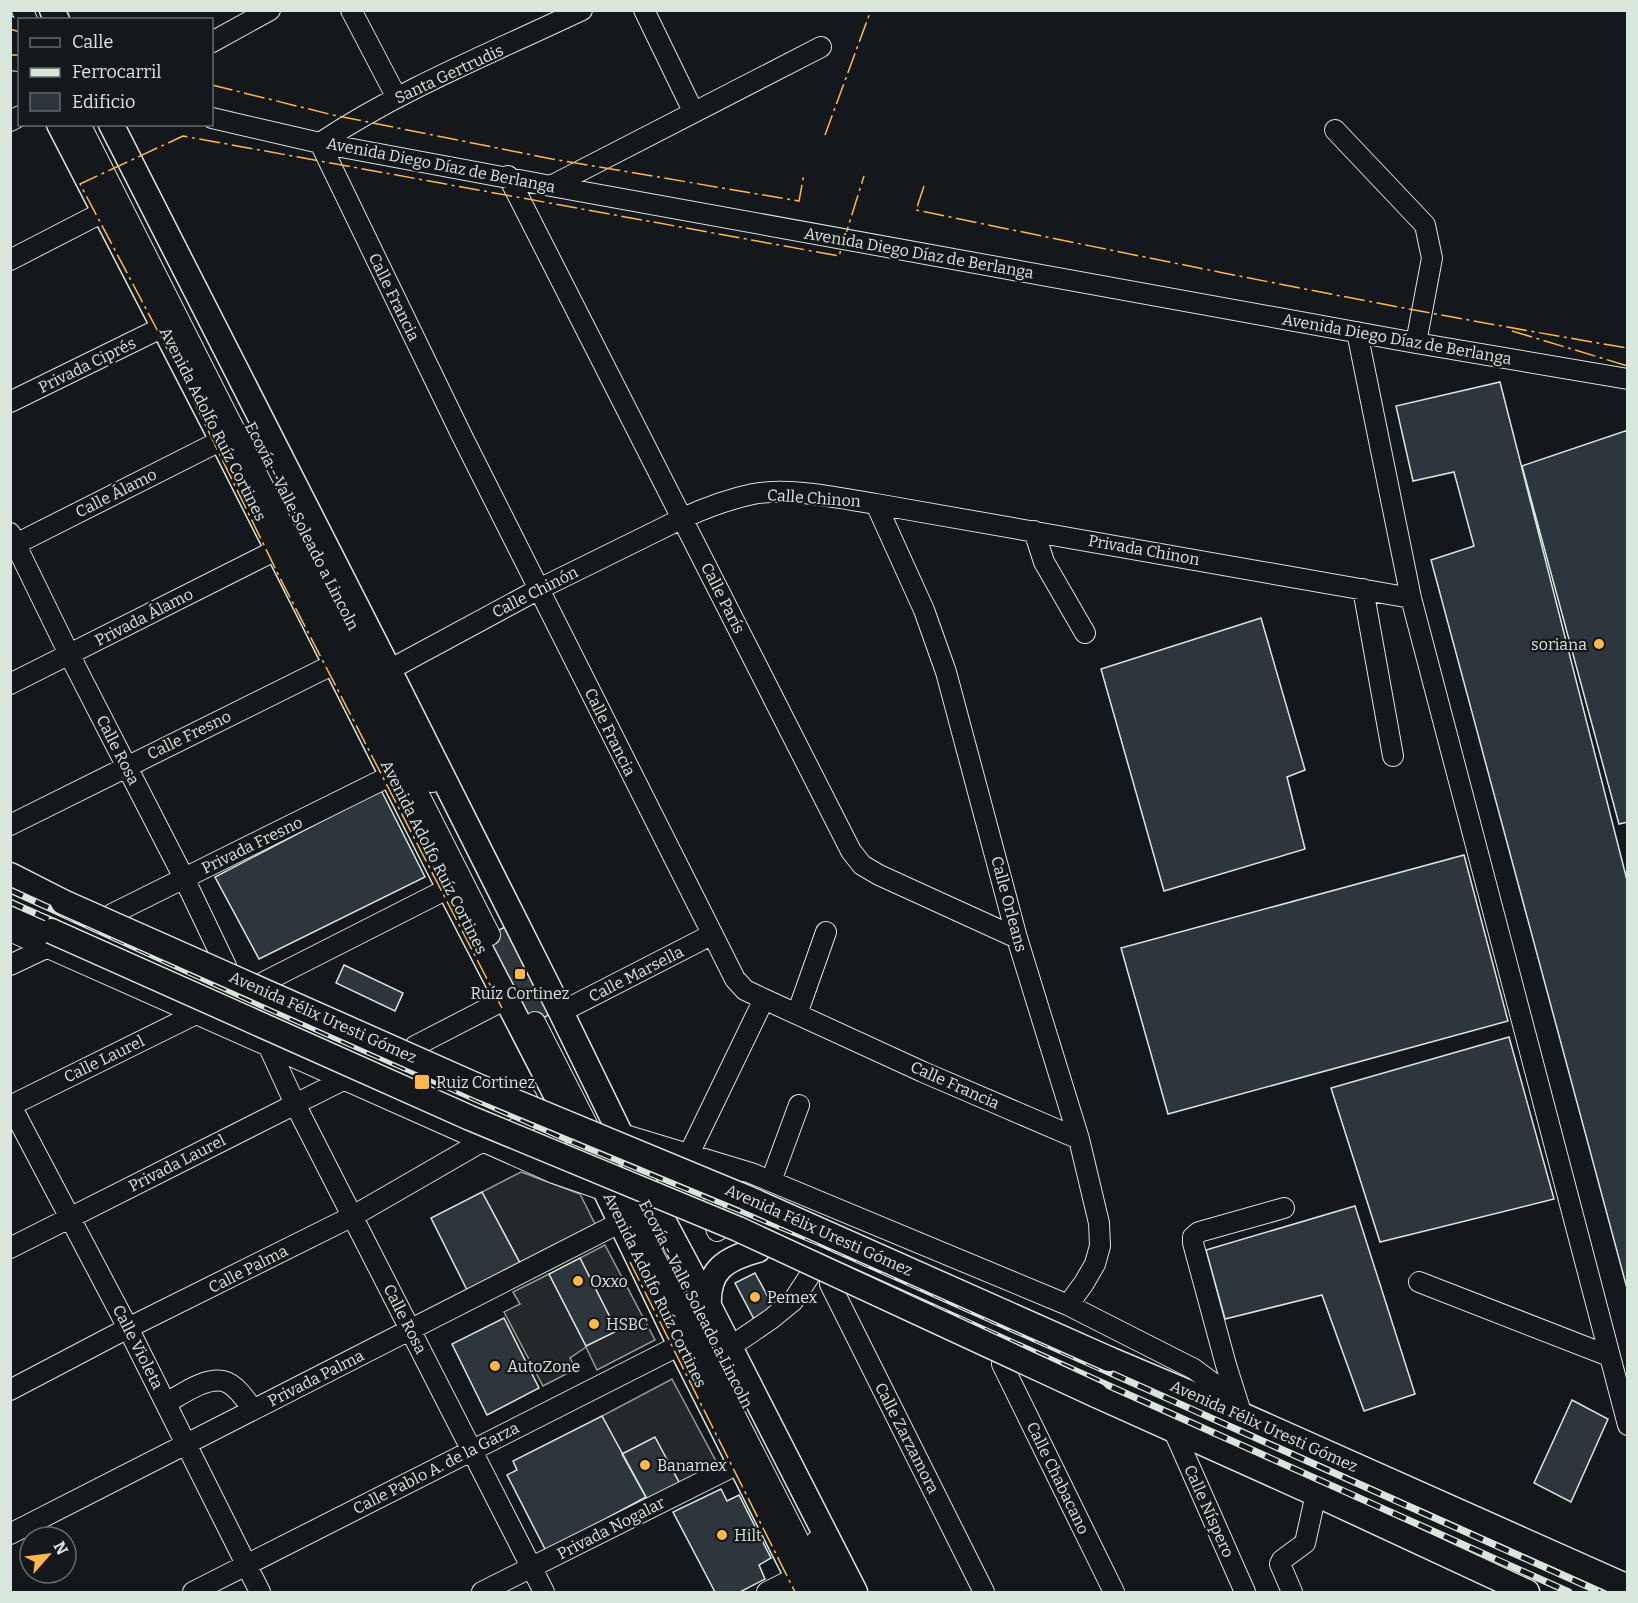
<svg xmlns="http://www.w3.org/2000/svg" width="1638" height="1603" font-family="Bitter,serif">
<style>
.parking{fill:#24282b;stroke:#939e99;stroke-width:1.5}
.building{fill:#2c363c;stroke:#d8e6dc;stroke-width:1.5}
.lines{fill:none;stroke-linecap:round;stroke-linejoin:round}
.minor-tunnel{stroke:#313739;stroke-width:20;stroke-dasharray:20 10;stroke-linecap:butt}
.minor-casing{stroke:#d8e6dc;stroke-width:22}
.major-casing{stroke:#d8e6dc;stroke-width:27}
.minor{stroke:#14181c;stroke-width:20}
.major{stroke:#14181c;stroke-width:24}
.rail-casing{stroke:#d8e6dc;stroke-width:7}
.rail{stroke:#14181c;stroke-width:4.5;stroke-dasharray:14;stroke-linecap:butt}
.major-bridge-casing{stroke:#d8e6dc;stroke-width:27;stroke-linecap:butt}
.major-bridge{stroke:#14181c;stroke-width:24}
.power{stroke:#ffb74d;stroke-width:1.5;stroke-dasharray:21 4.5 3 4.5;stroke-linecap:butt}
.poi-dot{fill:#ffb74d;stroke:#14181c;stroke-width:2}
.labels{text-anchor:middle;dominant-baseline:central;stroke-width:4.5;stroke-linejoin:round;paint-order:stroke}
.street-label{font-size:16px;fill:#d8e6dc;stroke:#14181c}
.poi-label{font-size:16px;fill:#d8e6dc;stroke:#14181c;text-anchor:start}
</style>
<rect width="100%" height="100%" fill="#14181c"/>
<path class="parking" d="M521 1172 580 1194 595 1224 520 1263 482 1192Z
M605 1245 655 1340 597 1370 586 1347 570 1358 576 1369 543 1386 504 1312 520 1304 513 1292 549 1274 586 1346 616 1331 580 1258Z
M672 1379 718 1465 680 1484 655 1438 622 1454 602 1416Z"/>
<path class="building" d="M1500 382 1628 884V1292L1431 560 1474 546 1454 472 1413 481 1396 406Z
M1628 430V822L1619 824 1522 466Z
M1261 618 1305 770 1287 777 1305 849 1164 891 1101 669Z
M381 790 425 877 259 959 215 877Z
M1464 855 1508 1021 1168 1114 1121 948Z
M509 925 554 1012 532 1024 487 936Z
M344 965 403 993 395 1011 336 983Z
M1509 1037 1554 1199 1380 1242 1331 1088Z
M482 1192 520 1263 467 1290 431 1218Z
M1355 1206 1415 1394 1364 1411 1322 1295 1225 1319 1206 1250Z
M580 1258 617 1331 586 1346 549 1274Z
M755 1273 775 1310 755 1321 735 1283Z
M504 1318 539 1388 487 1415 452 1344Z
M1572 1400 1608 1419 1571 1502 1534 1483Z
M602 1416 646 1497 546 1551 507 1475 517 1470 513 1461Z
M655 1437 680 1484 648 1501 622 1454Z
M721 1489 727 1501 739 1495 771 1558 759 1565 765 1579 740 1592H715L673 1512Z"/>
<g class="lines">
<path class="minor-tunnel" d="M490 935 535 1022"/>
<g class="minor-casing">
<path id="minor" d="M22 10 27 20
M351 10 397 98
M582 10C494 52 401 89 320 143L462 436 735 979 745 990 764 999 923 1072 1079 1139
M644 10 693 111
M212 42 270 10
M10 60 20 61
M212 118 320 143 551 186 1416 343 1628 379
M10 121 20 116
M80 124 490 935
M1335 130 1425 225 1432 258 1416 343
M508 176 851 851 862 865 879 875 1017 938
M551 186 821 47
M10 260 105 211
M1357 332 1411 598 1628 1425
M10 402 163 327
M876 504 924 610 946 672 1017 938 1079 1139 1099 1223 1100 1246 1095 1264 1084 1283 1068 1305
M1034 531 1044 562 1085 633
M10 533 70 656 184 878 226 966
M313 546 432 782
M10 547 222 440
M1363 589 1393 756
M389 670 539 589 683 518C705 508 729 499 753 494 791 487 838 498 876 504L1411 598
M10 684 278 549
M10 825 336 663
M112 914 392 775
M10 931 554 1173 664 1211
M10 965 46 948
M264 982 449 888
M561 1012 711 935
M797 1014 826 932
M535 1022 825 1592
M268 1045 295 1104 544 1592
M415 1046 506 999
M10 1104 128 1328 260 1592
M10 1106 198 1013
M612 1131 751 1173 1068 1305 1194 1369 1213 1383 1240 1413
M689 1154 764 999
M771 1181 799 1105
M717 1231C709 1211 713 1191 731 1179
M10 1248 345 1079
M1419 1282 1609 1356
M830 1284 984 1592
M730 1347 771 1319 793 1301 810 1275
M1002 1364 1114 1592
M10 1390 128 1328 353 1216 483 1141 508 1133 528 1121 531 1107 526 1097
M166 1403C181 1395 205 1377 223 1381 236 1384 246 1400 253 1410
M1239 1406 1226 1365 1193 1243V1237L1199 1232 1284 1208
M1173 1429 1245 1592
M10 1534 621 1222
M816 1541 842 1592
M193 1592 680 1345
M482 1592 740 1463
M767 1592 797 1577
M1292 1592 1280 1564 1282 1560 1305 1543 1316 1494"/>
</g>
<g class="major-casing">
<path id="major" d="M52 10 57 20
M10 29 20 46
M59 124 222 440 449 888 605 1190 680 1345 805 1592
M111 124 389 670 561 1012 656 1207 709 1306 855 1592
M10 875 63 902
M10 914 51 931
M709 1306C707 1270 725 1259 758 1250
M1109 1359 1242 1415 1628 1587
M1096 1395 1316 1494 1527 1592"/>
</g>
<use href="#minor" class="minor"/>
<use href="#major" class="major"/>
<g class="rail-casing">
<path id="rail" d="M10 890 259 1004 569 1140 820 1243 1600 1592
M10 902 520 1130 815 1254 1569 1592"/>
</g>
<use href="#rail" class="rail"/>
<g class="major-bridge-casing">
<path id="major-bridge" d="M63 902 482 1088 745 1197 1109 1359
M51 931 470 1118 738 1229 1096 1395"/>
</g>
<use href="#major-bridge" class="major-bridge"/>
<path class="power" d="M10 29 20 32
M10 55H20
M212 85 333 115 552 159 799 201 804 174
M825 135 871 10
M924 186 916 210C1153 259 1389 308 1628 348
M1512 331 1628 366
M502 1008 279 576 181 375 80 184 183 136 839 256 864 176
M630 1262 795 1592"/>
</g>
<g class="poi-dot">
<circle cx="1599" cy="644" r="6"/>
<rect x="514" y="968" width="12" height="12" rx="3"/>
<rect x="414" y="1074" width="16" height="16" rx="3"/>
<circle cx="578" cy="1281" r="6"/>
<circle cx="755" cy="1297" r="6"/>
<circle cx="594" cy="1324" r="6"/>
<circle cx="495" cy="1366" r="6"/>
<circle cx="645" cy="1465" r="6"/>
<circle cx="722" cy="1535" r="6"/>
</g>
<g class="labels">
<g class="street-label">
<text transform="translate(449 74) rotate(-25)">Santa Gertrudis</text>
<text transform="translate(441 165) rotate(11)">Avenida Diego Díaz de Berlanga</text>
<text transform="translate(919 253) rotate(10)">Avenida Diego Díaz de Berlanga</text>
<text transform="translate(394 297) rotate(64)">Calle Francia</text>
<text transform="translate(1397 339) rotate(10)">Avenida Diego Díaz de Berlanga</text>
<text transform="translate(87 365) rotate(-26)">Privada Ciprés</text>
<text transform="translate(213 424) rotate(63)">Avenida Adolfo Ruíz Cortines</text>
<text transform="translate(116 493) rotate(-27)">Calle Álamo</text>
<text transform="translate(814 498) rotate(4)">Calle Chinon</text>
<text transform="translate(302 526) rotate(63)">Ecovía - Valle Soleado a Lincoln</text>
<text transform="translate(1144 550) rotate(10)">Privada Chinon</text>
<text transform="translate(535 592) rotate(-27)">Calle Chinón</text>
<text transform="translate(723 598) rotate(63)">Calle París</text>
<text transform="translate(144 617) rotate(-27)">Privada Álamo</text>
<text transform="translate(610 732) rotate(64)">Calle Francia</text>
<text transform="translate(189 735) rotate(-26)">Calle Fresno</text>
<text transform="translate(118 750) rotate(63)">Calle Rosa</text>
<text transform="translate(252 845) rotate(-26)">Privada Fresno</text>
<text transform="translate(434 857) rotate(63)">Avenida Adolfo Ruíz Cortines</text>
<text transform="translate(1009 904) rotate(75)">Calle Orleans</text>
<text transform="translate(636 974) rotate(-27)">Calle Marsella</text>
<text transform="translate(323 1017) rotate(24)">Avenida Félix Uresti Gómez</text>
<text transform="translate(104 1059) rotate(-26)">Calle Laurel</text>
<text transform="translate(955 1085) rotate(24)">Calle Francia</text>
<text transform="translate(177 1163) rotate(-27)">Privada Laurel</text>
<text transform="translate(819 1230) rotate(24)">Avenida Félix Uresti Gómez</text>
<text transform="translate(248 1269) rotate(-27)">Calle Palma</text>
<text transform="translate(655 1290) rotate(64)">Avenida Adolfo Ruíz Cortines</text>
<text transform="translate(696 1304) rotate(63)">Ecovía - Valle Soleado a Lincoln</text>
<text transform="translate(405 1319) rotate(63)">Calle Rosa</text>
<text transform="translate(138 1347) rotate(63)">Calle Violeta</text>
<text transform="translate(316 1378) rotate(-27)">Privada Palma</text>
<text transform="translate(1264 1426) rotate(24)">Avenida Félix Uresti Gómez</text>
<text transform="translate(907 1438) rotate(63)">Calle Zarzamora</text>
<text transform="translate(436 1468) rotate(-27)">Calle Pablo A. de la Garza</text>
<text transform="translate(1058 1478) rotate(64)">Calle Chabacano</text>
<text transform="translate(1209 1511) rotate(66)">Calle Níspero</text>
<text transform="translate(611 1528) rotate(-27)">Privada Nogalar</text>
</g>
<g class="poi-label">
<text x="1587" y="644" text-anchor="end">soriana</text>
<text x="520" y="993" text-anchor="middle">Ruíz Cortinez</text>
<text x="436" y="1082">Ruiz Cortinez</text>
<text x="590" y="1281">Oxxo</text>
<text x="767" y="1297">Pemex</text>
<text x="606" y="1324">HSBC</text>
<text x="507" y="1366">AutoZone</text>
<text x="657" y="1465">Banamex</text>
<text x="734" y="1535">Hilt</text>
</g>
</g>
<rect width="1638" height="1603" fill="none" stroke="#d8e6dc" stroke-width="24"/>
<rect x="18" y="18" width="195" height="108" fill="#14181c" stroke="#626a69" stroke-width="1.5"/>
<rect x="30" y="38" width="30" height="9" fill="#14181c" stroke="#626a69" stroke-width="1.5"/>
<text x="72" y="48" font-size="18" fill="#d8e6dc">Calle</text>
<rect x="30" y="68" width="30" height="9" fill="#d8e6dc" stroke="#626a69" stroke-width="1.5"/>
<text x="72" y="78" font-size="18" fill="#d8e6dc">Ferrocarril</text>
<rect x="30" y="93" width="30" height="18" fill="#2c363c" stroke="#626a69" stroke-width="1.5"/>
<text x="72" y="108" font-size="18" fill="#d8e6dc">Edificio</text>
<g transform="translate(48 1555) rotate(62)"><circle r="28" fill="#14181c" stroke="#626a69" stroke-width="1.5"/>
<path d="M0-4.5L10 22L0 15L-10 22Z" fill="#ffb74d"/>
<text y="-9" font-size="16" font-weight="bold" text-anchor="middle" fill="#d8e6dc">N</text>
</g>
</svg>
